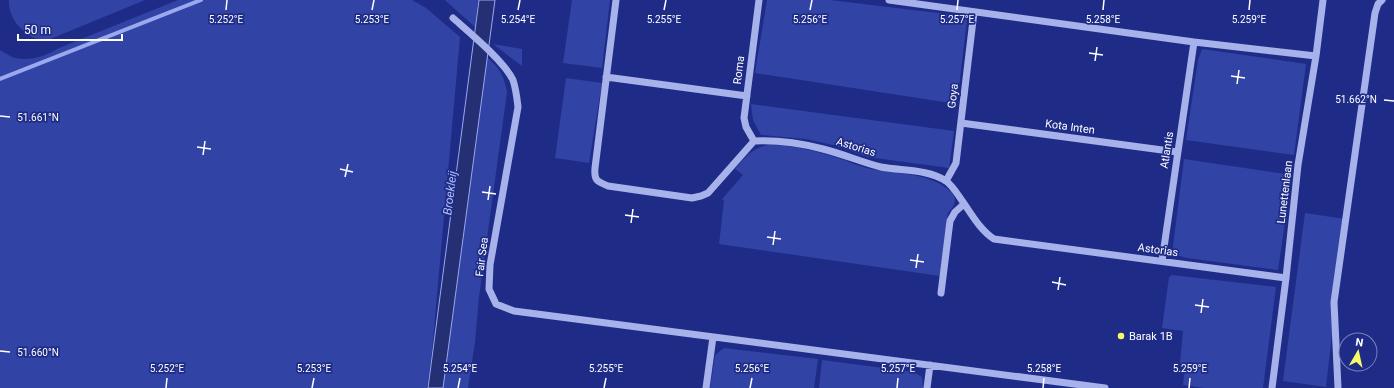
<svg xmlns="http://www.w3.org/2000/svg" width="1394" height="388" font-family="Roboto,sans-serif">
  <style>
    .green { fill: #3143a5 }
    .water { fill: #242f74; stroke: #9ba8ed }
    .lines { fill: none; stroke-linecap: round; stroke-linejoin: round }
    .stream { stroke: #9ba8ed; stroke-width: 4 }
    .minor { stroke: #a7b2eb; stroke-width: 7 }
    .ticks { fill: none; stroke: #fff; stroke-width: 1.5 }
    .poi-dot { fill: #f9fa66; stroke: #1e2c87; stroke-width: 1.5 }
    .labels { text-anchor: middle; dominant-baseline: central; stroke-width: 3.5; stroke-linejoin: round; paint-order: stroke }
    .street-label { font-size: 11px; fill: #fff; stroke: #1e2c87 }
    .poi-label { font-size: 11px; fill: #fff; stroke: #1e2c87; text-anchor: start }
    .water-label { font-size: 12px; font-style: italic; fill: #b3bdf2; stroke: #1e2c87 }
    .ticks-label { font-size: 10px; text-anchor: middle; fill: #fff; stroke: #1e2c87; stroke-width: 3.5; stroke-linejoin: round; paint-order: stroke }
  </style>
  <rect width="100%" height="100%" fill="#1e2c87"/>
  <path class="green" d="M 9,0 L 145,0 L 48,40 C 43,39 36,39 32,37 C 19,30 8,15 9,0 Z
    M 178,0 L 412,0 L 426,8 L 460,37 L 432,351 L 427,388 L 0,388 L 0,50 C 4,52 8,55 12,57 C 27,62 45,57 59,48 Z
    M 445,0 L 478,0 L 475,27 L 446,1 Z
    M 572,0 L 610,0 L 602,68 L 563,63 Z
    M 767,0 L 830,0 L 963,16 L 967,20 L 957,104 L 755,73 Z
    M 493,44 L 522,49 L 522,66 Z
    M 1202,49 L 1306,64 L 1294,155 L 1186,140 L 1198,60 Z
    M 481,51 C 497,67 503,70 507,92 L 479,297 L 475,342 L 468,388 L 437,388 Z
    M 566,78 L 602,83 L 589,163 L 555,158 Z
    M 751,104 L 954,131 L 949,168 L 868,157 L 833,145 L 806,139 L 761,135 L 753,120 Z
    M 769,145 C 792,145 816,151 838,158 C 848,161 857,166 867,168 C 894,175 929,171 951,192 C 958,199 955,206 948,213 L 940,276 L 719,244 L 724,201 L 722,199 L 743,175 L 735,169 C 745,157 753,147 769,145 Z
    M 1184,159 L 1292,175 L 1278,270 L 1187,258 L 1172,254 Z
    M 1305,213 L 1345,219 L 1326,387 L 1283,381 Z
    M 1172,275 L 1276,287 L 1263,388 L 1204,388 L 1183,385 L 1185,365 L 1180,364 L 1183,331 L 1162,328 L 1169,277 Z
    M 724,348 L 818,359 L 814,388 L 710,388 L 715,355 Z
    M 822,360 L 914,372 L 922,377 L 923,388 L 819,388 Z"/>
  <path class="water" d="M 479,0 L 495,0 L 443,388 L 428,388 Z"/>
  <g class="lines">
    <path class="stream" d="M 0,79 L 201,0"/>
    <path class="minor" d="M 616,0 L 595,168 C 594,180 596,181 608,186 L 692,198 L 701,196 L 708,193 L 754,141 C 777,140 800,143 823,149 C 843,154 861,162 881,167 C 902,171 928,169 946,181 C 953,186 958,195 963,202 C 972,215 981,231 994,239 L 1286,278
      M 889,0 L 1194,42 L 1316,56
      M 453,18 C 470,33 504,61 513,80 C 516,89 517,98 518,107 L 490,265 L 489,289 L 496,304 L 514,311 L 1105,388
      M 606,77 L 747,96
      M 961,123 L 1177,152
      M 754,141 L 746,127 L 744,118 L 759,0
      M 946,181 L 956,163 L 974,12
      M 1162,261 L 1194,42
      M 941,293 L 950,221 L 955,212 L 964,204
      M 706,388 L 713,337
      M 927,388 L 930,365
      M 1272,388 L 1286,278 L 1298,165 L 1316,56 L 1323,0
      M 1338,388 L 1334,302 L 1375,13 L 1378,4 L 1382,0"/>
  </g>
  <path class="ticks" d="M 226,10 L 227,0M 372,10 L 374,0M 518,10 L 520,0M 664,10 L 666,0M 810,10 L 812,0M 957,10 L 958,0M 1103,10 L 1104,0M 1249,10 L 1250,0M 1089,53 L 1103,55M 1095,61 L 1097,47M 1231,76 L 1245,78M 1237,84 L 1239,70M 1384,100 L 1394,101M 0,116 L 10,117M 197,147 L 211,149M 203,155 L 205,141M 340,169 L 353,172M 345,177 L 348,164M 482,192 L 496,194M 488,200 L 490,186M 625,215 L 639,217M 631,223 L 633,209M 767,237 L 781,239M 773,245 L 775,231M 910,260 L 924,262M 916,268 L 918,254M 1052,282 L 1066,285M 1058,290 L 1060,277M 1195,305 L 1209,307M 1201,313 L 1203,299M 0,351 L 10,352M 166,388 L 167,378M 312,388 L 314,378M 458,388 L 460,378M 604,388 L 606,378M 750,388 L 752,378M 897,388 L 898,378M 1043,388 L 1044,378M 1189,388 L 1190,378"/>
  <circle class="poi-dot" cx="1121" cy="336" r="4"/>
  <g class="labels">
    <g class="street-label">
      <text transform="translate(739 70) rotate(-83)">Roma</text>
      <text transform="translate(953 96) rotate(-83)">Goya</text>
      <text transform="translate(1070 127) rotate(8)">Kota Inten</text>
      <text transform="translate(856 147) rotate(17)">Astorias</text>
      <text transform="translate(1167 150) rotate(-81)">Atlantis</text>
      <text transform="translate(1285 192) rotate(-83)">Lunettenlaan</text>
      <text transform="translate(1158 250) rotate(8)">Astorias</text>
      <text transform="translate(482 257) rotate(-83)">Fair Sea</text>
    </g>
    <g class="poi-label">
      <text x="1129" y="336">Barak 1B</text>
    </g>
    <g class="water-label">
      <text transform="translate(450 193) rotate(-83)">Broekleij</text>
    </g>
  </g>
  <g class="ticks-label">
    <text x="226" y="23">5.252°E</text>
    <text x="372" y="23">5.253°E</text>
    <text x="518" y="23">5.254°E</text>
    <text x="664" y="23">5.255°E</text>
    <text x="810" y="23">5.256°E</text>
    <text x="957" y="23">5.257°E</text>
    <text x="1103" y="23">5.258°E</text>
    <text x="1249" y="23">5.259°E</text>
    <text x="1356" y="103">51.662°N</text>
    <text x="38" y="121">51.661°N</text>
    <text x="38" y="356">51.660°N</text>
    <text x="167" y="372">5.252°E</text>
    <text x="314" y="372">5.253°E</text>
    <text x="460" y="372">5.254°E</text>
    <text x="606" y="372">5.255°E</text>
    <text x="752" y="372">5.256°E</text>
    <text x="898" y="372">5.257°E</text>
    <text x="1044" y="372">5.258°E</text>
    <text x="1190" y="372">5.259°E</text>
  </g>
  <g transform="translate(1358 352) rotate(9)"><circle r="19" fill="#1e2c87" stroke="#7880b7"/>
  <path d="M0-3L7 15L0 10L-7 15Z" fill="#f9fa66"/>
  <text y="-6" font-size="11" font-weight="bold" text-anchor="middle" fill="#ffffff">N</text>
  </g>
  <path d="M18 34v6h104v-6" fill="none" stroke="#ffffff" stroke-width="2"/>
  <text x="24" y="34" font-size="12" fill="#ffffff" stroke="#1e2c87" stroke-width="3" paint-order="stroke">50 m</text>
</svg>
